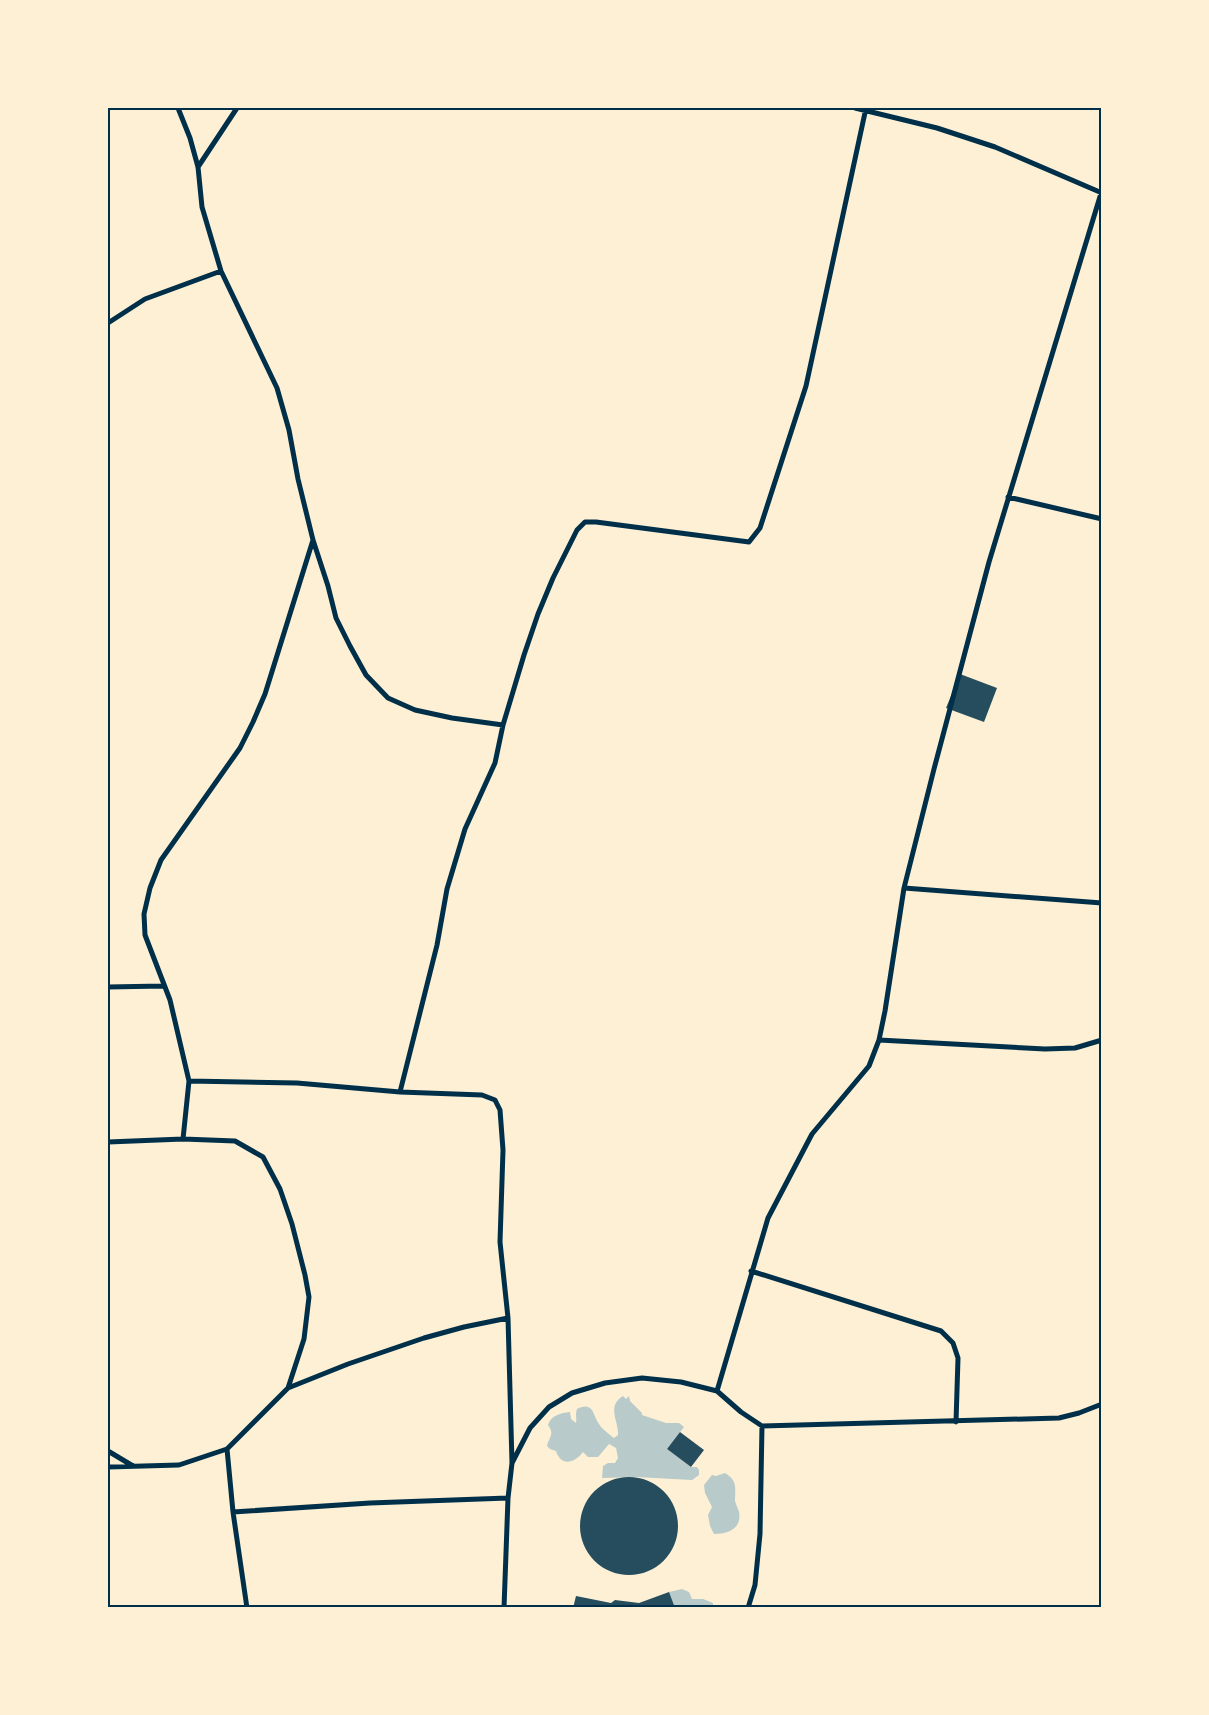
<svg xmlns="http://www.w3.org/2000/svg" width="1209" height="1715" font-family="'Varela Round',sans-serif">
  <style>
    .green { fill: #b9caca }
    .building { fill: #264d5e }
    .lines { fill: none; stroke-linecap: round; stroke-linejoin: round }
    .minor { stroke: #003049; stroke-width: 5 }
    .neatline { fill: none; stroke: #003049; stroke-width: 2 }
  </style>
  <rect width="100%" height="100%" fill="#fdf0d5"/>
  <path class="green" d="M 623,1396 L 626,1399 L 629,1396 L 630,1401 L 642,1413 L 642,1415 L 666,1423 L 679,1423 L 684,1427 L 667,1449 L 691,1467 L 697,1467 L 699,1470 L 699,1475 L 692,1480 L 636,1477 L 602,1478 L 603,1466 L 608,1463 L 615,1463 L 618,1458 L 616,1448 L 609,1444 L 598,1457 L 588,1457 L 583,1452 C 575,1463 561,1467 556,1451 L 550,1449 L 547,1446 C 549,1437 555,1434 548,1425 C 551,1415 561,1413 570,1412 L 571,1419 L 576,1423 C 577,1418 575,1415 577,1409 C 594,1401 592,1414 599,1424 C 602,1429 610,1435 614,1438 L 618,1435 C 619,1422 606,1406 623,1396 Z
    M 725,1473 C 738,1481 735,1488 735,1501 C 736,1505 738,1508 739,1512 C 742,1528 729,1534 714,1534 L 710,1526 L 708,1515 L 712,1507 L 705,1493 L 704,1485 L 712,1475 L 716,1476 Z
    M 682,1589 L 689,1592 L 692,1599 L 703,1599 L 713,1603 L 713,1607 L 659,1608 L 669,1592 Z"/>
  <path class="building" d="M 960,674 L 997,688 L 984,722 L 946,708 Z
    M 680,1432 L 704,1450 L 691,1467 L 667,1449 Z
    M580 1526a49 49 0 1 1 98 0a49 49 0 1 1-98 0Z
    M 669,1592 L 675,1608 L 573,1608 L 576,1596 L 611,1603 L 615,1600 L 639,1603 Z"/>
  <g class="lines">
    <path class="minor" d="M 178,108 L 190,138 L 198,167 L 202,207 L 221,271 L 277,388 L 289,430 L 298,479 L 313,540 L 328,586 L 336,618 L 350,646 L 366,675 L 388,698 L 415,710 L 452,718 L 503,725
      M 855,108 L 937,128 L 995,147 L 1102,193
      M 198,167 L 237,108
      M 108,323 L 145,299 L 221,271
      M 1008,497 L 1102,519
      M 904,888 L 1102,903
      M 108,987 L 163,986
      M 879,1040 L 1045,1049 L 1075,1048 L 1102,1040
      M 189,1081 L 297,1083 L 400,1092 L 482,1095 L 495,1100 L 500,1110 L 503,1150 L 500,1242 L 508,1318 L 512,1463 L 508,1498 L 504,1608
      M 400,1092 L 437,945 L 447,889 L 465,829 L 495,763 L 503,725 L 524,655 L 538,614 L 553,578 L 577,530 L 585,522 L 596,522 L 749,542 L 760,528 L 806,386 L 866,108
      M 183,1139 L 189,1081 L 170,1000 L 145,935 L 144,914 L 150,888 L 161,860 L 240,748 L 253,722 L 265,694 L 313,540
      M 108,1142 L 183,1139 L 235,1141 L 263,1157 L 280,1189 L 292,1224 L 305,1275 L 309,1297 L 304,1339 L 288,1388
      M 751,1271 L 941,1331 L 953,1343 L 958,1358 L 956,1422
      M 717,1391 L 768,1218 L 812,1134 L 869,1066 L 879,1040 L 885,1011 L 904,888 L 934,769 L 989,562 L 1102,190
      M 227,1449 L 233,1512 L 247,1608
      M 108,1451 L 133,1466
      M 512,1463 L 530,1428 L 549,1407 L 572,1393 L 605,1383 L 642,1378 L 681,1382 L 717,1391 L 741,1412 L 762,1426 L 1059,1418 L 1079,1413 L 1102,1404
      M 108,1467 L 179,1465 L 227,1449 L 288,1388 L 348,1364 L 424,1338 L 464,1327 L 508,1318
      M 233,1512 L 370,1503 L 508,1498
      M 748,1608 L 755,1585 L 760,1534 L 762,1426"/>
  </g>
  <rect width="1209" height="1715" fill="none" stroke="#fdf0d5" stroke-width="218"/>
  <rect x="109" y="109" width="991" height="1497" class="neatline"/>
</svg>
